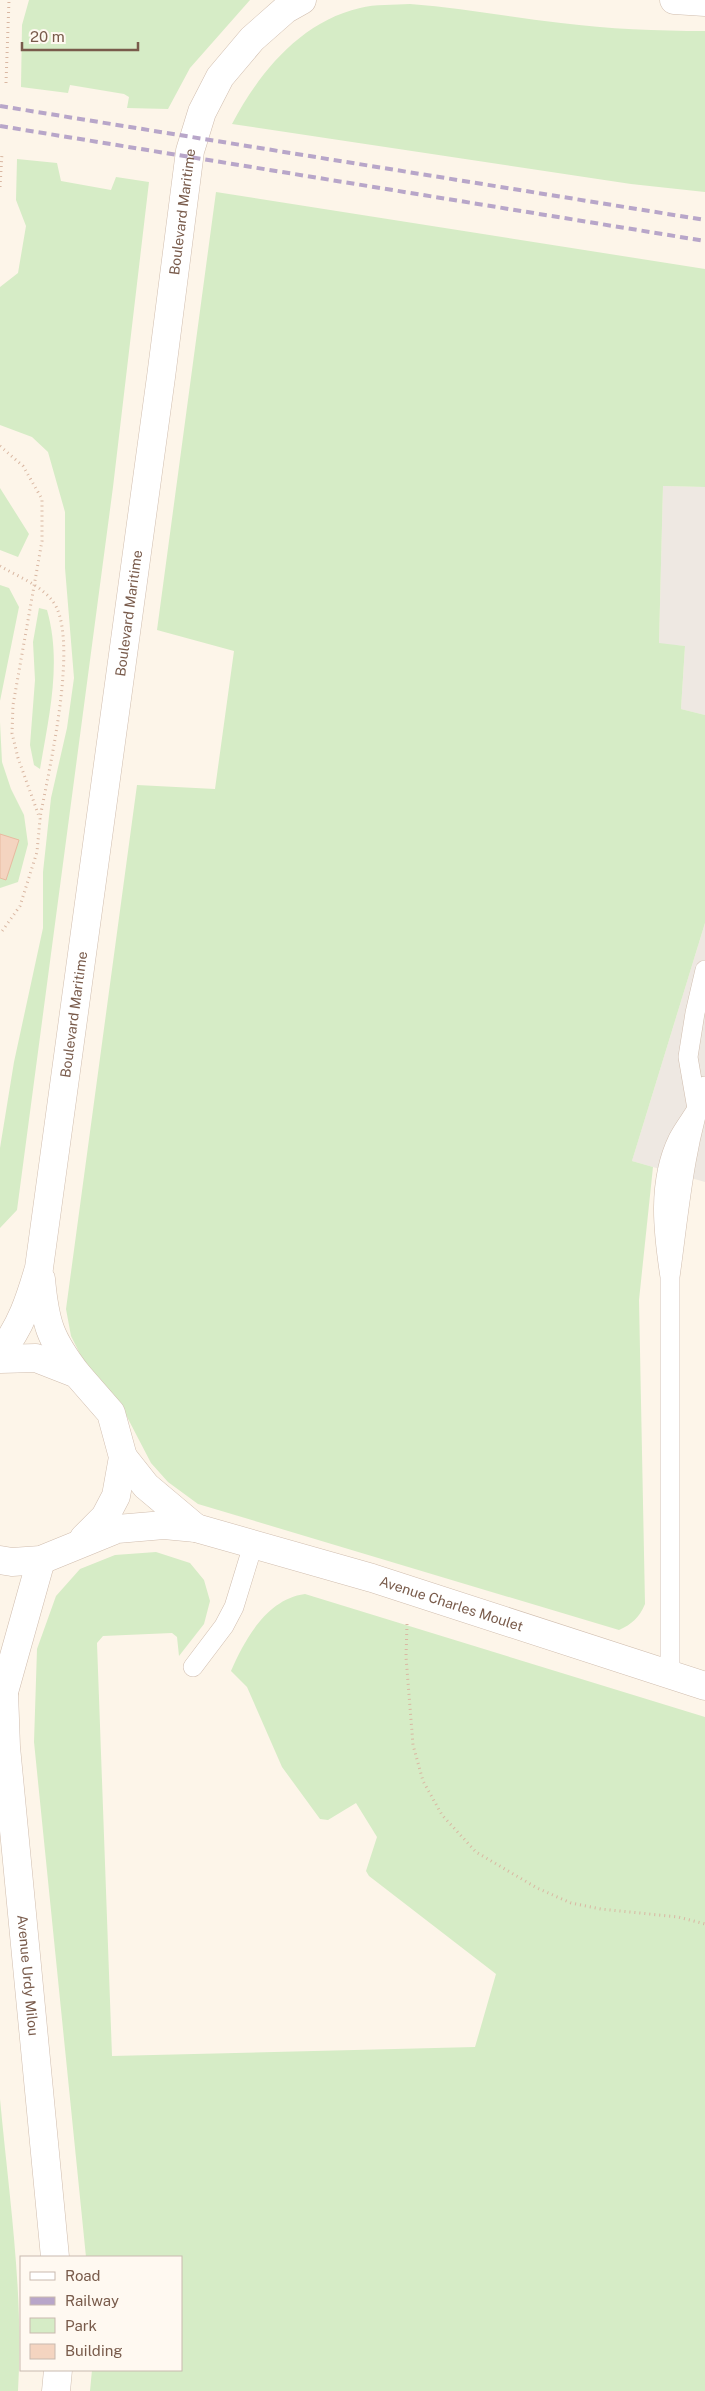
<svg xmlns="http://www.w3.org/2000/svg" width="705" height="2391" font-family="'Public Sans',sans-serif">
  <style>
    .industrial { fill: #eee8e2 }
    .green { fill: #d6ecc6 }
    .building { fill: #f4d4c0; stroke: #e7baa0 }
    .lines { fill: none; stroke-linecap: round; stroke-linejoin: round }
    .service-casing { stroke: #d0bdae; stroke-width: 20 }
    .minor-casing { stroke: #d0bdae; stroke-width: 29 }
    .path { stroke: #d9b7a2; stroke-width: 3; stroke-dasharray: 1 4; stroke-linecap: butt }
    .service { stroke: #fff; stroke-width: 19 }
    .minor { stroke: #fff; stroke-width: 28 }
    .rail { stroke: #b8a6c9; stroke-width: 4; stroke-dasharray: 8 5; stroke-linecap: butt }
    .labels { text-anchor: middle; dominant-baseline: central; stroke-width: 4; stroke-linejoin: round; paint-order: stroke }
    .street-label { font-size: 14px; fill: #795b4b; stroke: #fff9f1 }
  </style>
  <rect width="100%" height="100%" fill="#fdf5e9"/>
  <path class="industrial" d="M 663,486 L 705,487 L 705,715 L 681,709 L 685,646 L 659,644 Z
    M 705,923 L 705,1182 L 632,1161 Z"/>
  <path class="green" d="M 29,0 L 250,0 L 190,68 L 168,109 L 127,108 L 129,97 L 124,94 L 70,85 L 68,93 L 21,87 L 22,25 Z
    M 410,4 C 461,8 510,17 561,23 C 609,29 657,31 705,31 L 705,192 L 631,184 L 232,124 C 259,73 300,22 360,8 C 375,4 394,5 410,4 Z
    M 17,159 L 57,163 L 61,181 L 111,190 L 116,177 L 149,182 L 113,487 L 17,1210 L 0,1228 L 0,1148 L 14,1062 L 43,928 L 43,872 L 51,798 L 67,728 L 74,678 L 65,568 L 65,512 L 48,452 L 32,437 L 0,425 L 0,287 L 18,273 L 26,226 L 16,200 Z
    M 216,192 L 705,269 L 705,487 L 663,486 L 659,643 L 685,646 L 681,709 L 705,715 L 705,923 L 632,1161 L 653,1167 L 639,1300 L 645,1604 C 639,1618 632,1624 619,1630 L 198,1504 L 168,1482 L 151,1463 L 125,1413 L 81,1356 L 71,1336 L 66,1309 L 137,785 L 215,789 L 234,651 L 157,630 Z
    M 0,488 L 29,534 L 18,557 L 0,550 Z
    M 0,585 L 9,588 L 19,607 L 0,701 Z
    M 39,608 L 47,610 C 62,662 49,716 40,769 L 34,765 L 30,745 L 35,680 L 33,642 Z
    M 0,722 L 2,762 L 11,789 L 24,815 L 28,844 L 18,882 L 0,888 Z
    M 156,1552 L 190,1563 L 204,1580 L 210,1601 L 204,1624 L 179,1656 L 177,1637 L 172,1633 L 103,1636 L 97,1643 L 112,2056 L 475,2047 L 496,1974 L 369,1876 L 366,1871 L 377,1837 L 356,1803 L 328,1820 L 320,1819 L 282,1767 L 247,1687 L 231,1671 C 245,1639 267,1599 305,1594 L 705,1717 L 705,2391 L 90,2391 L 92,2370 L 181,2370 L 181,2257 L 86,2257 L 34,1742 L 37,1649 L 56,1596 L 80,1569 L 115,1555 Z
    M 0,2099 C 9,2196 24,2294 18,2391 L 0,2391 Z"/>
  <path class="building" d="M 0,834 L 19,840 L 6,880 L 0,878 Z"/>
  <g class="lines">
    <g class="service-casing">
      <path id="service" d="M 705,970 L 695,1013 L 688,1057 L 697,1109 C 691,1119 683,1129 678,1139 C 657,1182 663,1232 670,1277 C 679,1213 684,1147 705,1086
        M 193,1667 L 224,1626 L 234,1607 L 253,1545
        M 670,1674 L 670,1277"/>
    </g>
    <g class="minor-casing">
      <g id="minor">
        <path d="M 674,0 L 705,2"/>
        <path d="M 41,1279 C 45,1323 50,1339 77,1374"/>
        <path id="s1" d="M 0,1353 C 21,1327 30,1299 39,1268 L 161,377 L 190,151 L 202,112 L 220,77 L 252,39 L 286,9 L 302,0"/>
        <path d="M 0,1359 L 36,1358 L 77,1374 L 111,1413 L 123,1457 L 116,1496 L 105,1517 L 84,1538"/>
        <path d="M 123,1457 L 146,1486 L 196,1528"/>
        <path id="s2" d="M 0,1560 L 12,1562 L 41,1560 L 117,1529 L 164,1525 L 196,1528 L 372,1578 L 705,1686"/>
        <path id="s3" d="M 0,1679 L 4,1692 L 6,1747 L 55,2257"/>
        <path d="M 4,1692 L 41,1560"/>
        <path d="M 56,2391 L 58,2370"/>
      </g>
    </g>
    <path class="path" d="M 6,83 L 9,0
      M 0,187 L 2,153
      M 0,446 L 23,466 L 42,499 L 42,541 L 13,705 L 12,733 L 18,758 L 40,819 L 37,852 L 20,906 L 0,934
      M 0,566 C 17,576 38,584 51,599 C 82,633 48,773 40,818
      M 407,1624 L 406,1657 L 413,1745 L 423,1781 L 442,1815 L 476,1852 L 537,1888 L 571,1903 L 601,1909 L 678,1917 L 705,1924"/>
    <use href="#service" class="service"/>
    <use href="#minor" class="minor"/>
    <path class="rail" d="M 0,106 L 705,220
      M 0,126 L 705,241"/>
  </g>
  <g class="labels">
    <g class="street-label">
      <text stroke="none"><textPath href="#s1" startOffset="1160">Boulevard Maritime</textPath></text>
      <text stroke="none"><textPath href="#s1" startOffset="755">Boulevard Maritime</textPath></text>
      <text stroke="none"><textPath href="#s1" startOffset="350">Boulevard Maritime</textPath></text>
      <text stroke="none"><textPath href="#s2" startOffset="469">Avenue Charles Moulet</textPath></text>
      <text stroke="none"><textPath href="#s3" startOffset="298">Avenue Urdy Milou</textPath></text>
    </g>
  </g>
  <rect x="20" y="2256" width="162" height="115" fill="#fff9f1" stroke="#c9baaf"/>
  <rect x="30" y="2272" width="25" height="8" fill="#ffffff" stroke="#c9baaf"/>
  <text x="65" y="2281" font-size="15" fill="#795b4b">Road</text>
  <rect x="30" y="2297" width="25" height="8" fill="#b8a6c9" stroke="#c9baaf"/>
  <text x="65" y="2306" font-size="15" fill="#795b4b">Railway</text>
  <rect x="30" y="2318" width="25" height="15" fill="#d6ecc6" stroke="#c9baaf"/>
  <text x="65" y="2331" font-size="15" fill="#795b4b">Park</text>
  <rect x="30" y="2344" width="25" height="15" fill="#f4d4c0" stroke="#c9baaf"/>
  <text x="65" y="2356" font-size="15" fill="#795b4b">Building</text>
  <path d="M22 42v8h116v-8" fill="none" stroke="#795b4b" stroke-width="2.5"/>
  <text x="30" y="42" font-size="15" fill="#795b4b" stroke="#fff9f1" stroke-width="4" paint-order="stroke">20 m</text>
</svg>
